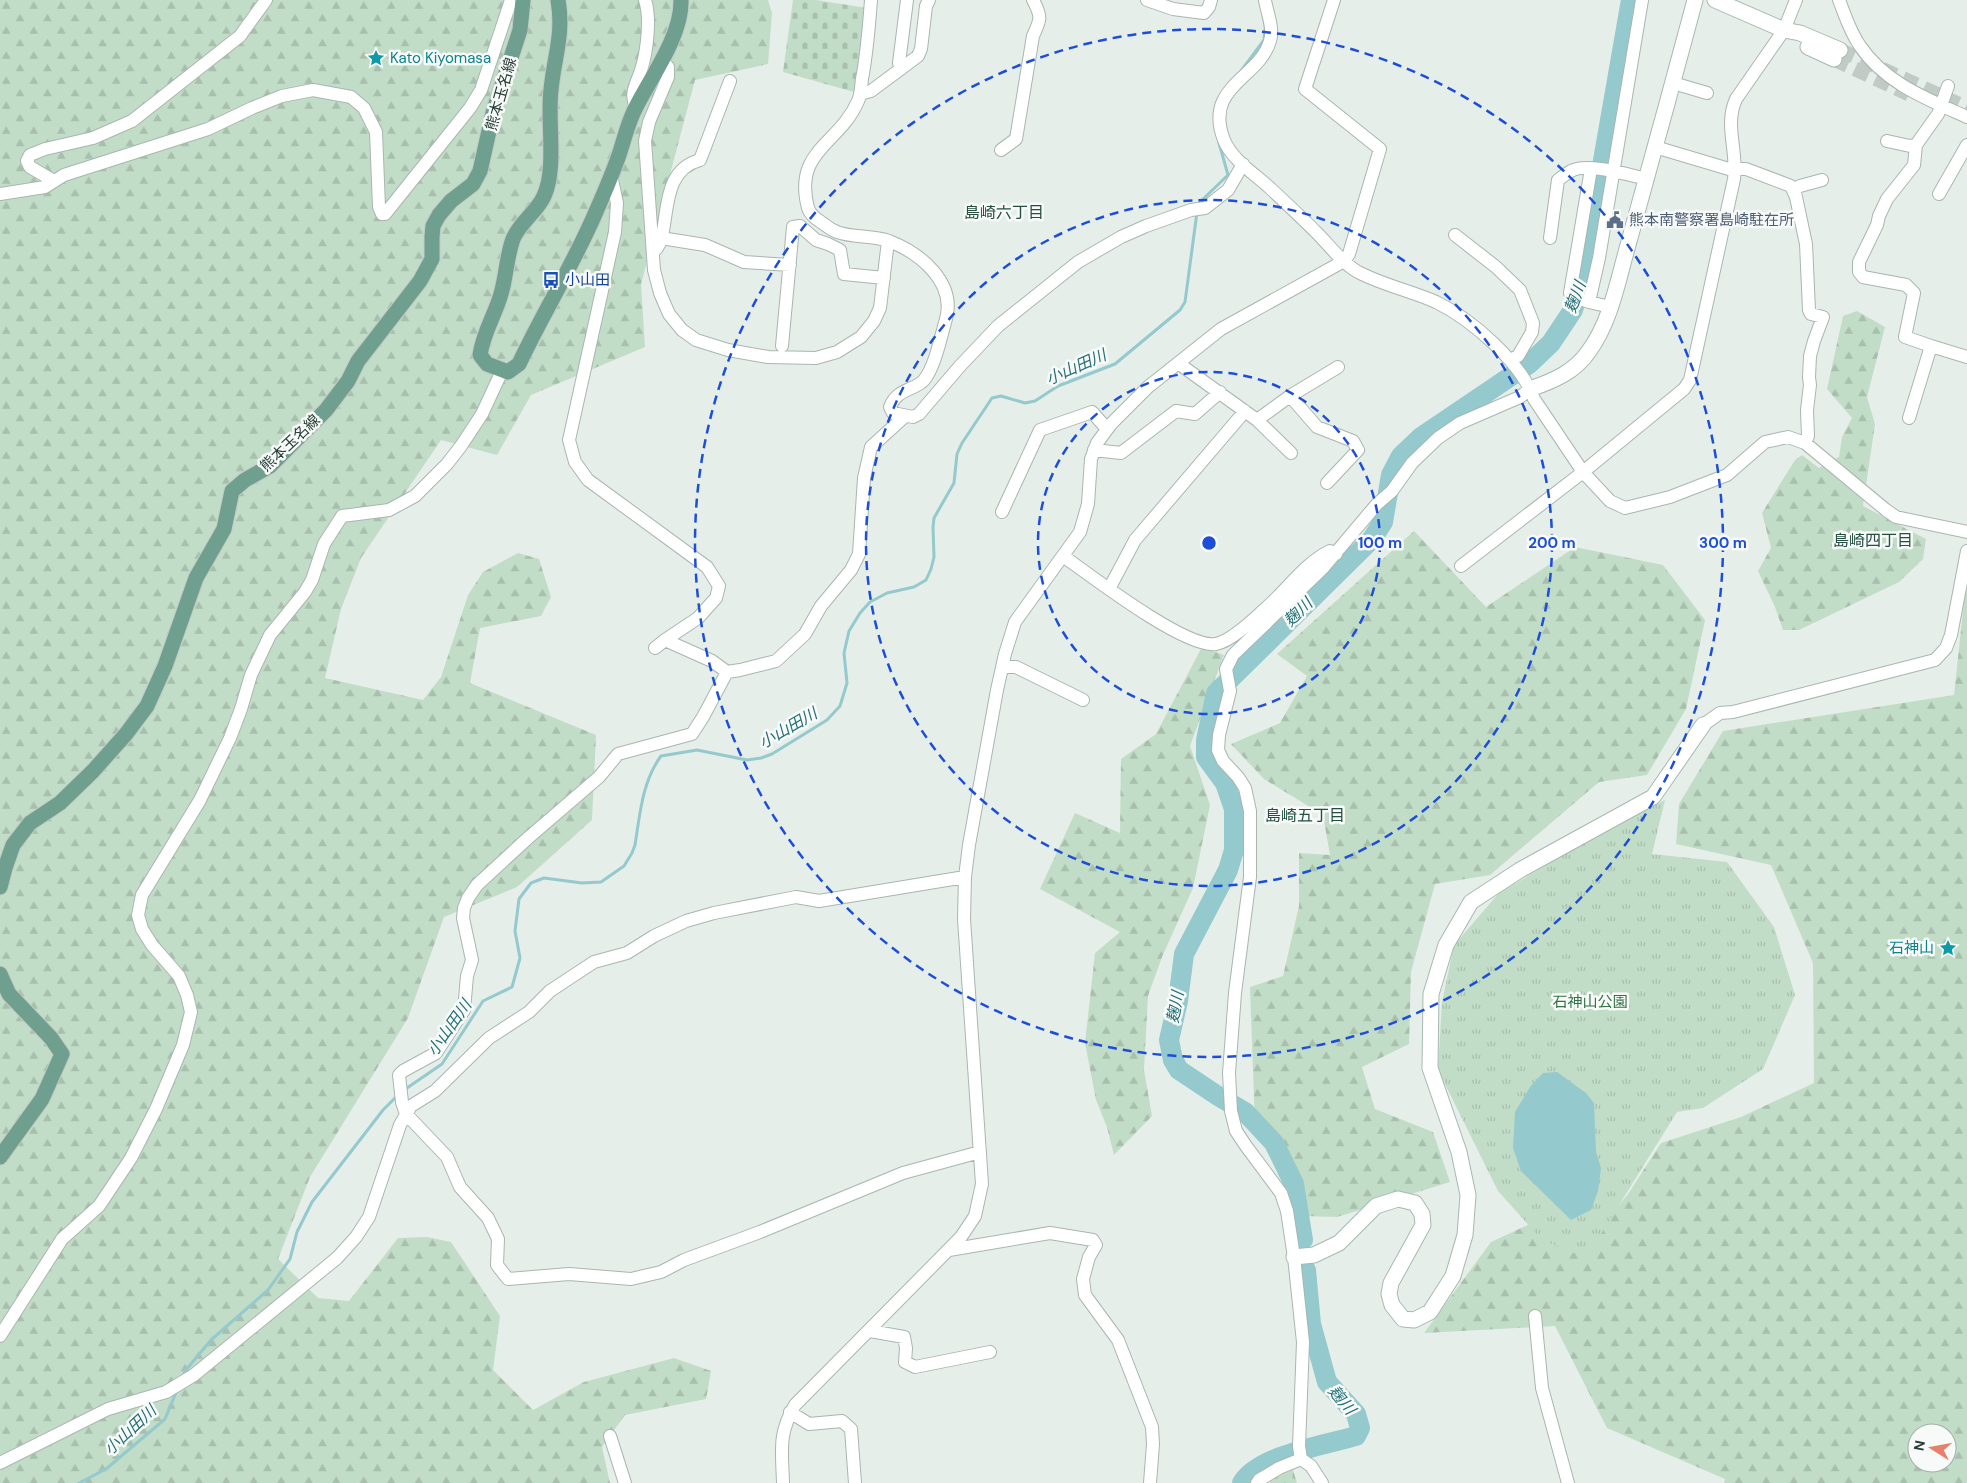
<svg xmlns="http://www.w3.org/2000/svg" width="1967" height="1483" font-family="'DM Sans','Noto Sans JP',sans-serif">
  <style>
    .forest { fill: url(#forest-firs); fill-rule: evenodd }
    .cemetery { fill: url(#cemetery-stones) }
    .park { fill: url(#park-tufts) }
    .water { fill: #94c9cd }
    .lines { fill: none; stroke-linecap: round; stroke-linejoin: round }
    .stream { stroke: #94c9cd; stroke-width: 3 }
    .river { stroke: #94c9cd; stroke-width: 20 }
    .secondary-tunnel { stroke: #c0cbc6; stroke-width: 15; stroke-dasharray: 15 8; stroke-linecap: butt }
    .street-casing { stroke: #a9b6b0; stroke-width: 14 }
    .secondary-casing { stroke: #a6b9b1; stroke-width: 17 }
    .primary-casing { stroke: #c3c9c7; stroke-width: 17 }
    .street { stroke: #fff; stroke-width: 12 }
    .secondary { stroke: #fff; stroke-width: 15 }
    .primary { stroke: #6f9f8f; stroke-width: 15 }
    .ring { fill: none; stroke: #1d4ed8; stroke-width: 2.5; stroke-dasharray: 9 6 }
    .labels { text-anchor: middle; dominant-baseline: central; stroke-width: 5; stroke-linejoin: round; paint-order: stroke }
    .culture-label { font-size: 15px; fill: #0d838f; stroke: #f7faf8; text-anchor: start }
    .street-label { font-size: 15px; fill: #273f36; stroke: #f7faf8 }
    .service-label { font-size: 15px; fill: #4e5e75; stroke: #f7faf8; text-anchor: start }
    .transit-label { font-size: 15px; fill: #164399; stroke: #f7faf8; text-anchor: start }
    .park-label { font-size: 15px; fill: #347247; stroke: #f7faf8 }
    .neighbourhood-label { font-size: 16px; fill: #244f41; stroke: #f7faf8 }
    .water-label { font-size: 16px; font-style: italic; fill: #256f76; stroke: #f7faf8 }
    .centre { fill: #1d4ed8; stroke: #f7faf8; stroke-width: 2.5 }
    .ring-label { font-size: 15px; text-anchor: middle; font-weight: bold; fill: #1d4ed8; stroke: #f7faf8; stroke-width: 5; stroke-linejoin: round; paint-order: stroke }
  </style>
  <defs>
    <pattern id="forest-firs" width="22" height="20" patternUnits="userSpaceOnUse" patternTransform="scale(1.25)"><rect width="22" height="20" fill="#c2ddc7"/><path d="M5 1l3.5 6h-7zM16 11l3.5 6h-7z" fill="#a7bfac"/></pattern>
    <pattern id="cemetery-stones" width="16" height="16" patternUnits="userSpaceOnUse" patternTransform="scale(1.25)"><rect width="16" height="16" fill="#c2ddc7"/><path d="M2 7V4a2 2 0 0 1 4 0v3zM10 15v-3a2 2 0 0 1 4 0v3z" fill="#a7bfac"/></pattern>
    <pattern id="park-tufts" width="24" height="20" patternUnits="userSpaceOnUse" patternTransform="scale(1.25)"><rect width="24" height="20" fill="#c2ddc7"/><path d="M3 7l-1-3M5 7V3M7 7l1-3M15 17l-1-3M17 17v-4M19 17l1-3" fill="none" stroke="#a7bfac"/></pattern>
  </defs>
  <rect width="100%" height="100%" fill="#e6eeea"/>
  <path class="forest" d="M 0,0 L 768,0 L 772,13 L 768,64 L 695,80 L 641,284 L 645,347 L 531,395 L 497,455 L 441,440 L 361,558 L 341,609 L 325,678 L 423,700 L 441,677 L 468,595 L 483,572 L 518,553 L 539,559 L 551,597 L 541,616 L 480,628 L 470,683 L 596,735 L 592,820 L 517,887 L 444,917 L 408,1018 L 310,1177 L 278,1259 L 318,1298 L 349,1301 L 398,1238 L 427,1237 L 451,1242 L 500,1316 L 493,1370 L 533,1410 L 584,1382 L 674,1358 L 711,1371 L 706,1399 L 625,1415 L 602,1447 L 610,1483 L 0,1483 Z
    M 1857,311 L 1885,327 L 1867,397 L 1875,424 L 1863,506 L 1926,539 L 1923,559 L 1899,582 L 1799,630 L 1783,630 L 1775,607 L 1758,571 L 1771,548 L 1762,513 L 1795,460 L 1802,455 L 1819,468 L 1839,457 L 1842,437 L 1852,418 L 1827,389 L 1843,316 Z
    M 1414,531 L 1486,607 L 1575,547 L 1663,565 L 1705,620 L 1686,709 L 1647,775 L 1599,782 L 1490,875 L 1435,884 L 1411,972 L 1409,1044 L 1362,1067 L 1375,1109 L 1433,1132 L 1450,1182 L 1337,1217 L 1303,1216 L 1255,1127 L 1250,987 L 1283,976 L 1299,906 L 1299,853 L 1330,855 L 1323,815 L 1264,779 L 1231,744 L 1280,723 L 1307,676 L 1277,654 Z
    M 1967,591 L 1967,1483 L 1724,1483 L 1725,1479 L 1607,1428 L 1555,1326 L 1424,1333 L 1491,1242 L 1530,1224 L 1590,1240 L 1628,1194 L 1661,1143 L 1741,1117 L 1814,1083 L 1813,963 L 1771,865 L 1676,844 L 1679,804 L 1723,731 L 1954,695 L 1965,592 ZM 1917,1433 L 1947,1433 L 1947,1463 L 1917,1463 Z
    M 1202,647 L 1224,655 L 1190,746 L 1210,805 L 1193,888 L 1162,957 L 1148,996 L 1144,1070 L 1152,1116 L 1114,1155 L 1107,1127 L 1096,1100 L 1085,1043 L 1095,953 L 1120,932 L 1040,889 L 1075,813 L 1120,833 L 1121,759 L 1156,734 Z"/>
  <path class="cemetery" d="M 793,0 L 816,0 L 867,8 L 854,92 L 783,72 Z
    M 1293,1470 L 1297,1483 L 1270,1483 L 1270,1479 Z"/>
  <path class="park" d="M 1665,800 L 1652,854 L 1727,862 L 1774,927 L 1795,995 L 1763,1069 L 1703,1108 L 1677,1112 L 1586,1258 L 1541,1239 L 1498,1191 L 1438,1070 L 1442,1002 L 1454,945 L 1499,893 L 1586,842 Z"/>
  <path class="water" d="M 1557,1072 L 1586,1093 L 1594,1103 L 1596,1152 L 1601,1168 L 1598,1191 L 1591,1210 L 1571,1220 L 1521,1171 L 1513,1148 L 1515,1112 L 1530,1087 L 1543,1073 Z"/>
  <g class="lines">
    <path class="stream" d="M 1241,71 L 1264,40 L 1265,30
      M 1199,206 L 1200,202 L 1228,175 L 1219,143
      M 404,1090 L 442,1064 L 483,1001 L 512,987 L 520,958 L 515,931 L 519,899 L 531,883 L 544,878 L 582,883 L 601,882 L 624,866 L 632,853 L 635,845 C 640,814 642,782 661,756 L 697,750 L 747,760 L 761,758 L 772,754 L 827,720 L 840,706 L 847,683 L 844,653 L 849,631 L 860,613 L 870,602 L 887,593 L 914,587 L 926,580 L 931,569 L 934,557 L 933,527 L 934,518 L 954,483 L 957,454 L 962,443 L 992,398 L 1001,396 L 1025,403 L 1035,401 L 1058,386 L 1115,364 L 1180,310 L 1185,302 L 1197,212
      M 183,1377 L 185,1371 L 211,1340 L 268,1290 L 290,1259 L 297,1232 L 312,1202 L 383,1110 L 397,1096
      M 79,1483 L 106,1469 L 165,1419 L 177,1390"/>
    <path class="river" d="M 1303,1240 L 1294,1184 L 1274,1143 L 1245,1112 L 1218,1096 L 1179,1070 L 1173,1060 L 1169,1040 L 1178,1001 L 1184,954 L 1228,870 L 1234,850 L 1234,809 L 1225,783 L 1206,757 L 1206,740 L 1216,693 L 1372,539 L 1383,522 L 1391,475 L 1401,456 L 1421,437 L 1529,364 L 1551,343 L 1573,310 L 1583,275 L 1631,0
      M 1242,1483 C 1259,1455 1325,1445 1356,1436 L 1360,1428 L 1356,1414 L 1327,1382 L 1311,1324 L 1306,1270"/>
    <path class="secondary-tunnel" d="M 1840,50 L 1967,108
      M 1834,59 L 1909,94"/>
    <g class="street-casing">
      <path id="street" d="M 871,0 C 869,27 867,53 862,79 C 861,86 861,95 858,101 C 839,145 793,150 808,208 C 810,214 816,219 821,222 C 825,225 831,230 837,232 C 853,238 872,235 889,241 C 920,253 956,282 946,319 C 941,336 935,367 924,380 C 916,390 897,388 890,407 L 893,413 L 913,417 L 919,414 L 960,366 L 998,326 L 1078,262 L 1121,237 L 1146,226 L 1191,210 L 1205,208 L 1228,190 L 1243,164
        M 1147,0 L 1173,9 L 1204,13 L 1209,7 L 1211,0
        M 1265,0 C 1267,13 1274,28 1270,41 C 1259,79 1203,86 1224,140 C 1232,160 1255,174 1271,189 C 1286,203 1302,218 1317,233 C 1330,246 1342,263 1358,272 C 1383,285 1411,291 1436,302 C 1471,319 1521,362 1534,399 L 1583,472 L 1610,501 L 1625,508 L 1670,497 L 1727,475 L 1765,442 L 1788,437 L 1805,443 L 1886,510 L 1896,517 L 1967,532
        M 1839,0 C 1845,15 1850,32 1860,46 C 1885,83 1927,99 1967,117
        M 663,61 L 668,67 L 668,77 L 649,122 L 645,141 L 646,155 L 654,270 L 660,293 L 669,314 L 682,330 L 696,340 L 728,350 L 768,357 L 816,358 L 837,352 L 861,337 L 874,321 L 880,308 L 888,241
        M 901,69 L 899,63 L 907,0
        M 1673,83 L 1707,93
        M 860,94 L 871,91 L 918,56 L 921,49 L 926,6 L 929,0
        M 636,107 C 629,93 637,83 641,70 C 647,52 651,18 645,0
        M 1887,141 L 1910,146 L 1916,145
        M 1655,147 L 1729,169 L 1746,169 L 1791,186 L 1796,197 L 1806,244 L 1809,310 L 1811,314 L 1823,317 L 1814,341 L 1810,356 L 1809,377 L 1810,385 L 1807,410 L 1808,436 L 1805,443
        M 1001,150 L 1016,139 L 1033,36 C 1041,19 1042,17 1033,0
        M 611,175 L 617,203 L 615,232 L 569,440 L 575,462 L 588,480 L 707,567 L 719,586 L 716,598 L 698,618 L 665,640
        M 54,181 L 30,167 L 27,161 L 30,155 L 45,149 L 93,138 L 132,121 L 240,36 L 266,0
        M 1794,190 L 1800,186 L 1822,180
        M 0,194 L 45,187 L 64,175 L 208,129 L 252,108 L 282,96 L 313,90 L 351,97 L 364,108 L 376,132 L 379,207 L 382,214 L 385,214 L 470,108 L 481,90 L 511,0
        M 1939,194 L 1967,145
        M 1455,235 L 1496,267 L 1520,290 L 1533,323 L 1532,332 L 1518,356 L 1510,360
        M 661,238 L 705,245 L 744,262 L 790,265
        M 1550,238 L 1558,180 C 1562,177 1567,173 1571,171 C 1587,162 1629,175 1647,179
        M 653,252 C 660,247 661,239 663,231 C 668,203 667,169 700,160 L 730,81
        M 1589,302 L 1572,296 L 1570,293 L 1591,169
        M 1610,307 L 1589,302 L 1599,258 L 1642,0
        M 782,346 L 793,227 L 800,226 L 816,240 L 828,244 L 840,250 L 844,274 L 884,278
        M 1931,346 L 1905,337 L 1914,293 L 1906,285 L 1863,277 L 1859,272 L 1859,262 L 1877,225 L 1879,216 L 1887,199 L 1914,165 L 1916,145 L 1938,114 L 1948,86
        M 1178,363 L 1257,420 L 1291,453
        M 1290,396 L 1317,427 L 1353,441 L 1358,450 L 1327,483
        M 1909,418 L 1931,346 L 1967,357
        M 1257,420 L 1290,396 L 1338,367
        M 1094,450 L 1121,453 L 1176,411 L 1195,414 L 1220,392
        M 1002,512 L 1040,430 L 1092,412 L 1107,429
        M 1063,556 C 1091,576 1186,649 1216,644 C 1232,641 1254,619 1265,609 C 1287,590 1305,563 1330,551 L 1336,554
        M 1461,566 L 1583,472 L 1684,389 L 1690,380 L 1734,179 C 1738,152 1724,125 1736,99 L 1784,30 L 1796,0
        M 1109,589 L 1135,540 L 1245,411
        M 655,648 L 665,640 L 712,661 L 727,672 L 740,670 L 776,661 L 805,634 L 821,606 L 851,570 L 859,554 L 864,478 L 871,447 L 904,417
        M 1002,667 L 1016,667 L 1083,700
        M 727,672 L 703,717 L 692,734 L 618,754 L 599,777 L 528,838 L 477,885 L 468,898 L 464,908 L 463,918 L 472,960 L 467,976 L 464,1010 L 436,1053 L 403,1071 L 399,1075 L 402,1102 L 406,1114 L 447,1157 L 460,1187 L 488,1218 L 498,1239 L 497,1265 L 508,1279 L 569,1274 L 631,1279 L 661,1272 L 684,1260 L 760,1232 L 903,1173 L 980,1152
        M 1703,725 L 1720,713 L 1733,712 L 1935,660 L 1946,648 L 1951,635 L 1967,551
        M 949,1250 L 1050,1233 L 1093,1240 L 1096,1245 L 1089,1257 L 1083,1279 L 1085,1295 L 1118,1340 L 1152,1427 L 1153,1444 L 1150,1483
        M 1535,1316 L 1542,1388 L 1568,1483
        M 870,1331 L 904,1337 L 906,1348 L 905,1362 L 915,1367 L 990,1352
        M 0,1336 L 62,1239 L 99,1206 L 131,1158 L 156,1109 L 183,1045 L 191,1012 L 187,995 L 179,976 L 152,945 L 142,929 L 138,915 L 142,895 L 200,800 L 230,738 L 241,709 L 251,675 L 270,635 L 305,592 L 312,580 L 324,544 L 342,516 L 389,510 L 415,496 L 447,464 L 461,446 L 482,414 L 501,373 L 508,372
        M 790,1412 L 809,1424 L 842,1421 L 851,1429 L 855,1483
        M 610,1436 L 625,1483
        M 1301,1459 L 1299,1446 L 1303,1342 L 1294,1257 L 1287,1211 L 1281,1193 L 1246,1146 L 1236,1131 L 1231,1111 L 1229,1073 L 1235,993 L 1250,877 L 1250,811 L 1245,788 L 1238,777 L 1223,761 L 1218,750 L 1219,735 L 1230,691 L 1226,669 L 1233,655 L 1323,568 L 1377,504 L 1392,491 L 1412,463 L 1438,438 L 1460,423 L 1520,397 L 1530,389
        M 1301,1459 L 1311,1466 L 1322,1483
        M 0,1463 L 108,1409 L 166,1392 L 194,1375 L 337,1258 L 356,1237 L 369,1217 L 400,1125 L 411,1106 L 435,1091 L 489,1038 L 529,1012 L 550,991 L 594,962 L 627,953 L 654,936 L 686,921 L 714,913 L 796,897 L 819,901 L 965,877
        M 783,1483 C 782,1450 778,1434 795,1405 L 961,1237 L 975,1216 L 982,1184 L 964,919 L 965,877 L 969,845 L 997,690 L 1005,654 L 1015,622 L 1080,532 L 1088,504 L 1091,459 L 1097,443 L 1111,424 L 1148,387 L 1221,329 L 1344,261 L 1349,254 L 1380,149 L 1305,89 L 1334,0
        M 1257,1483 L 1259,1480 L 1279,1468 L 1301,1459"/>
    </g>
    <g class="secondary-casing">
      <path id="secondary" d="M 1715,0 L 1784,30 L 1800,33 L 1840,50
        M 1808,47 L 1834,59
        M 1530,389 C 1553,381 1575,372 1589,351 C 1611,321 1618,280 1628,245 C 1651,163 1673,82 1695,0
        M 1294,1257 L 1314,1255 L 1339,1243 L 1376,1206 L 1398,1199 L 1415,1203 L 1422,1214 L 1423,1225 L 1391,1283 L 1389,1294 L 1392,1305 L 1403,1319 L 1414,1320 L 1430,1312 L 1453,1276 L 1465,1235 L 1468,1195 L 1459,1152 L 1430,1068 L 1431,994 L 1446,945 L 1471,902 L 1520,870 L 1653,797 L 1703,725"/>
    </g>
    <g class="primary-casing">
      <path id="primary" d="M 558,0 C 564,35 554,57 551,90 C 547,121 557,168 544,196 C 537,212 520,222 513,239 C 507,255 506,277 501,294 C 495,315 483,333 480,355 L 487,364 L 508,372 L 519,364 C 543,313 573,265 595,214 C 603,196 611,177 618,158 C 624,141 627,124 636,107 C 651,77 682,36 681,0
        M 0,887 L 5,868 L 13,845 L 30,823 L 60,803 L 93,771 L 126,734 L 147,706 L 165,666 L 196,578 L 224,529 L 232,491 L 245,480 L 270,466 L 326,410 L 348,381 L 358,361 L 420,281 L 432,259 L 432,237 L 433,226 L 439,215 L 451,201 L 473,184 L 480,171 L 493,113 L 520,30 L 523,0
        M 0,974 L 9,994 L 51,1038 L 62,1054 L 42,1099 L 0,1157"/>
    </g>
    <use href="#street" class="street"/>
    <use href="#secondary" class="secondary"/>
    <use href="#primary" class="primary"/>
  </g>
  <g class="ring">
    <circle cx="1209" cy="543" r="171"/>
    <circle cx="1209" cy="543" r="343"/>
    <circle cx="1209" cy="543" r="514"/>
  </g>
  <defs>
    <g id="sight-bare" transform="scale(1.35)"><path d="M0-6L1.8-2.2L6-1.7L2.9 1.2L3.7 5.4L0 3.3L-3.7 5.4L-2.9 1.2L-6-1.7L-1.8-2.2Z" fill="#0f9aa8" stroke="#f7faf8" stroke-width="2.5" paint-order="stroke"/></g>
    <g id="civic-bare" transform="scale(1.35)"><path d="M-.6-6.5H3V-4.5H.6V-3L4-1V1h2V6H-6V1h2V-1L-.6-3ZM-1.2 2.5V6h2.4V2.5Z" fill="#5c6f8a" stroke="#f7faf8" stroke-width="2.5" paint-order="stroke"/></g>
    <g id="bus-bare" transform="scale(1.35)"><path d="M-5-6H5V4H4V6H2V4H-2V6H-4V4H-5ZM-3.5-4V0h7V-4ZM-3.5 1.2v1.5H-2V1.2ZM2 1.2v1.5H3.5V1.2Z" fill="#1a4fb4" stroke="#f7faf8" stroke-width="2.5" paint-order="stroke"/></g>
  </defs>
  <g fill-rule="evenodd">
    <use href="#sight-bare" x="376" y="58"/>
    <use href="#civic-bare" x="1615" y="220"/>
    <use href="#bus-bare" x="551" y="280"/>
    <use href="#sight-bare" x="1948" y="948"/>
  </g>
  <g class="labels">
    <g class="culture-label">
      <text x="390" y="58">Kato Kiyomasa</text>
      <text x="1934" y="948" text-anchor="end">石神山</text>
    </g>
    <g class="street-label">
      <text transform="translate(501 94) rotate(-74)">熊本玉名線</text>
      <text transform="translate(290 443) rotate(-43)">熊本玉名線</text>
    </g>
    <g class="service-label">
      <text x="1629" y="220">熊本南警察署島崎駐在所</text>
    </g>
    <g class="transit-label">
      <text x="565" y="280">小山田</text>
    </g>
    <g class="park-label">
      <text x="1590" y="1002">石神山公園</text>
    </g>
    <g class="neighbourhood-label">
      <text x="1004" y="212">島崎六丁目</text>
      <text x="1873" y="540">島崎四丁目</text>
      <text x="1305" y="815">島崎五丁目</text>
    </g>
    <g class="water-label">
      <text transform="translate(1575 297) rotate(-70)">麹川</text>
      <text transform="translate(1076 367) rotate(-24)">小山田川</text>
      <text transform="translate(1298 612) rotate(-45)">麹川</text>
      <text transform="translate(788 728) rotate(-30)">小山田川</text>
      <text transform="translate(1175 1007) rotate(-80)">麹川</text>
      <text transform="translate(449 1028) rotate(-55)">小山田川</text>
      <text transform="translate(1342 1400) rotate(50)">麹川</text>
      <text transform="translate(130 1430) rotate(-43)">小山田川</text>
    </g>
  </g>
  <circle cx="1209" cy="543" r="8" class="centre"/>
  <g class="ring-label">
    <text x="1380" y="548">100 m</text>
    <text x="1552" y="548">200 m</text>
    <text x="1723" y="548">300 m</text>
  </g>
  <g transform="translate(1932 1448) rotate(281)"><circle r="24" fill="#f7faf8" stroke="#a4afaa"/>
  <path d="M0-4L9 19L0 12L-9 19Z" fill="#e6806c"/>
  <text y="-8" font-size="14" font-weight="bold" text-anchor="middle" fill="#273f36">N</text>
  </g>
</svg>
